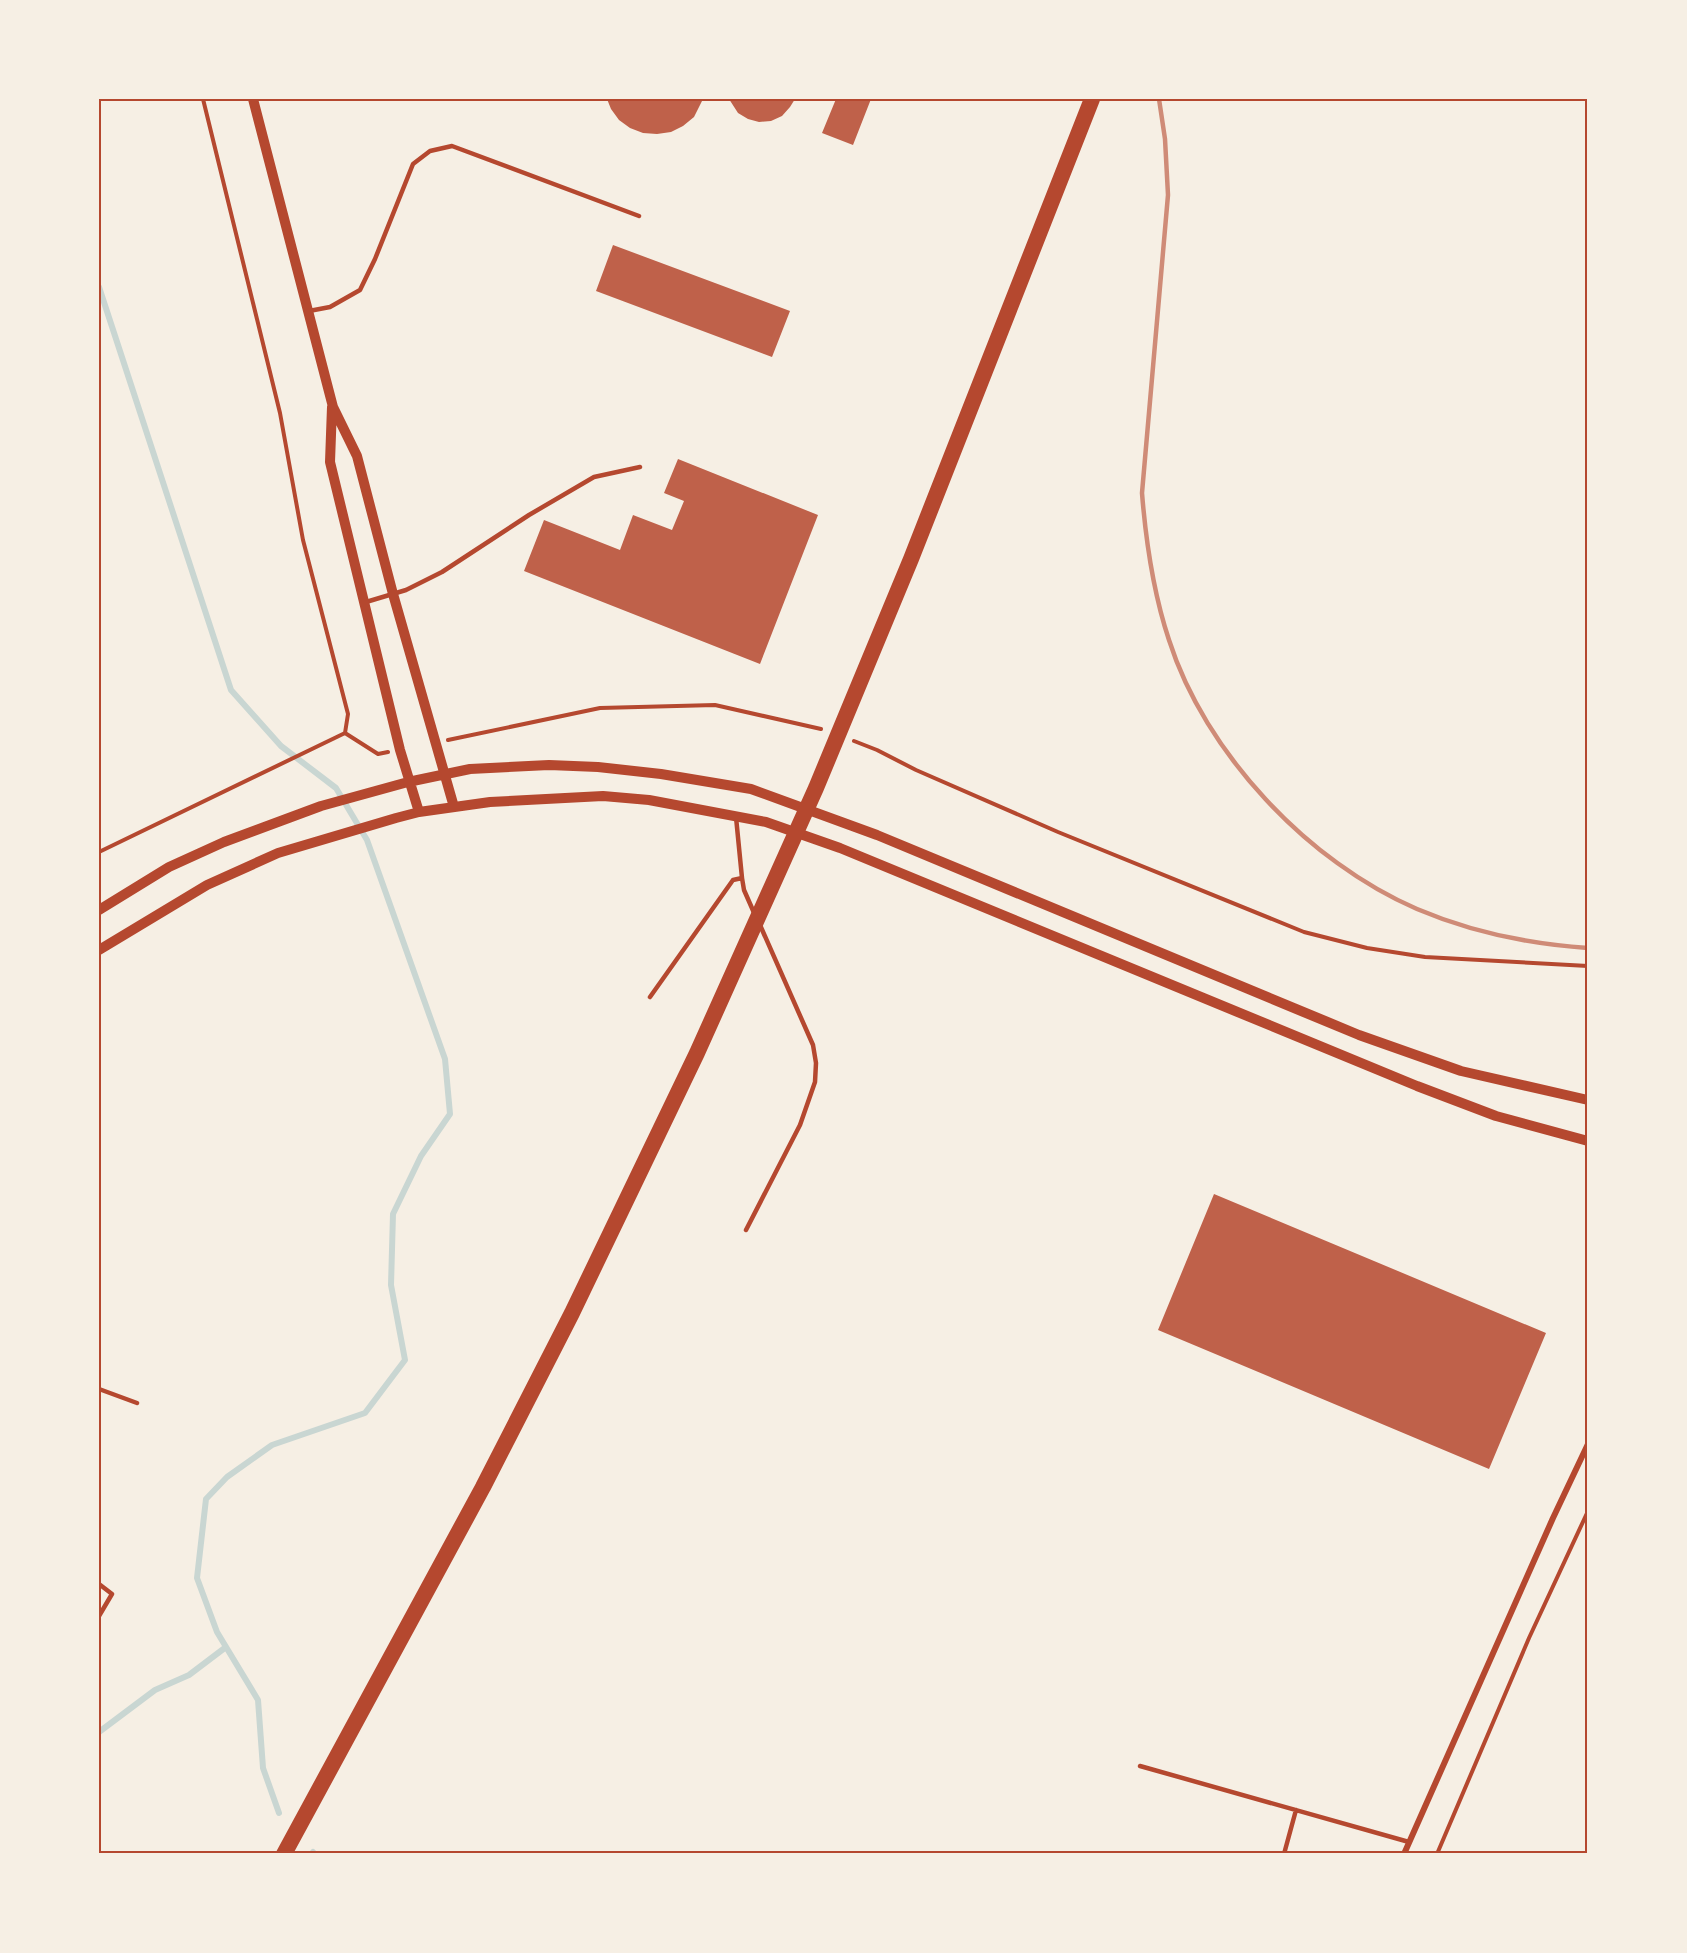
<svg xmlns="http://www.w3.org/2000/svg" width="1687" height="1953" font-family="Raleway,sans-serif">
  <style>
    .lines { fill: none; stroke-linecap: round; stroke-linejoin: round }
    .stream { stroke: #c9d6d2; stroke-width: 6 }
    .building { fill: #bf614a }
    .path { stroke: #b5482f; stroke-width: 4 }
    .service { stroke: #b5482f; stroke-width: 4.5 }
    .minor { stroke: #b5482f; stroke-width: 6 }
    .tertiary { stroke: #b5482f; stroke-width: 10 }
    .trunk { stroke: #b5482f; stroke-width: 16 }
    .rail { stroke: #cf8b77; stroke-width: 4.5 }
    .neatline { fill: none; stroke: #b5482f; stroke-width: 2 }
  </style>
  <rect width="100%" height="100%" fill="#f6efe4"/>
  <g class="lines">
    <path class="stream" d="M 99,287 L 231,690 L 281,746 L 336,788 L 367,840 L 445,1059 L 450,1114 L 421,1156 L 393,1214 L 391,1285 L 405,1360 L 365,1413 L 272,1445 L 227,1477 L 206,1499 L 197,1578 L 217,1632 L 258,1700 L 263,1768 L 279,1813
      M 99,1732 L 155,1690 L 189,1675 L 226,1647
      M 313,1852 L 315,1854"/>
  </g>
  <path class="building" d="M 607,99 L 703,99 L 694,117 L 683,126 L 671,132 L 657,134 L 643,133 L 630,128 L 619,120 L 611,109 Z
    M 729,99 L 795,99 L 790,107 L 782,116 L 771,121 L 759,122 L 748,119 L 738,113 Z
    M 836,99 L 871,99 L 853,145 L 822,133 Z
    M 613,245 L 790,311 L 772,357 L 596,291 Z
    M 678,459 L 818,515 L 760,664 L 524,571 L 544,520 L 620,550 L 633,515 L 672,530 L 684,501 L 664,493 Z
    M 1214,1194 L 1546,1333 L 1489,1469 L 1158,1330 Z"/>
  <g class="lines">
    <path class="path" d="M 203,99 L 280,413 L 303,540 L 348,714 L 345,733 L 378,754 L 388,752
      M 448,740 L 600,708 L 715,705 L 821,729
      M 854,741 L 877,750 L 916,770 L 1058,832 L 1304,932 L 1367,948 L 1425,957 L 1588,966
      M 99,852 L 345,733
      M 1437,1854 L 1529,1638 L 1588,1511"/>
    <path class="service" d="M 309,311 L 330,307 L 360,290 L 375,259 L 413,164 L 430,151 L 452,146 L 639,216
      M 366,602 L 406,590 L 442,572 L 529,515 L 594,477 L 640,467
      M 742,878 L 744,890 L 755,915
      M 650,997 L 733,880 L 742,878 L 736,817
      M 746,1230 L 800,1125 L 815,1082 L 816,1063 L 813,1045 L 760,925
      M 99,1389 L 137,1403
      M 99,1584 L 112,1594 L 99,1616
      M 1140,1766 L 1409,1842
      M 1284,1854 L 1296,1810"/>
    <path class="minor" d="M 1404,1854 L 1553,1518 L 1588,1444"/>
    <path class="tertiary" d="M 253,99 L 333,407 L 357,456 L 393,594 L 454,807
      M 332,407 L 330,462 L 400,750 L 419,812
      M 99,910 L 169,867 L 224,842 L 321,806 L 408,782 L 470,769 L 549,765 L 598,767 L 661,774 L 751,789 L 877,835 L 1359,1035 L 1461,1071 L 1588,1100
      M 99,950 L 207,885 L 278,853 L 396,818 L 419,812 L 490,802 L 603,796 L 649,800 L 766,822 L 840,848 L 1417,1086 L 1496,1116 L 1588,1141"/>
    <path class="trunk" d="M 284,1854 L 483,1487 L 572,1313 L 697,1053 L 816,788 L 911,559 L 1092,99"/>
    <path class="rail" d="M 1159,99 L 1165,139 L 1168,195 L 1142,493 C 1146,543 1153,592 1169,640 C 1205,753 1308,862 1417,909 C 1471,932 1529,944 1588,948"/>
  </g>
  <rect width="1687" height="1953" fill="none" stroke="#f6efe4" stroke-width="201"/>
  <rect x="100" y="100" width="1486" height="1752" class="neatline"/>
</svg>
